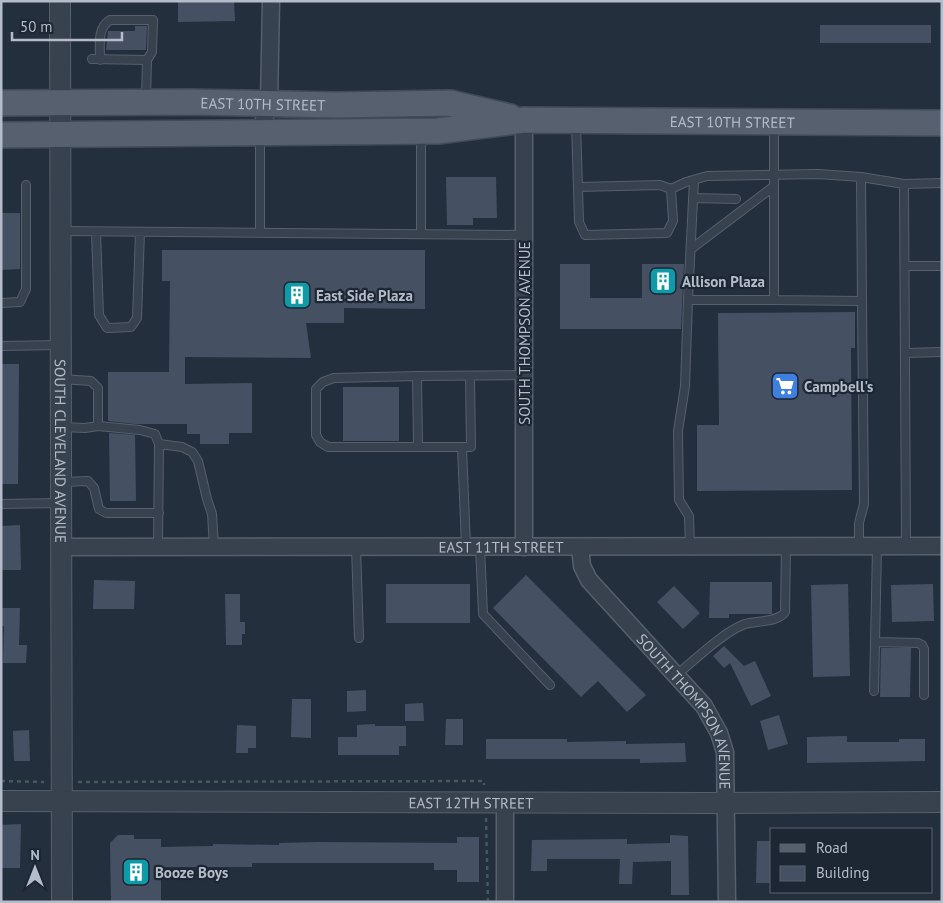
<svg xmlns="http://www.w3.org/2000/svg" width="943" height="903" font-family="'PT Sans',sans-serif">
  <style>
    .building { fill: #455162 }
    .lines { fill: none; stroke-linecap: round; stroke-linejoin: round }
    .service-casing { stroke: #565f6c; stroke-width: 10 }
    .minor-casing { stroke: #565f6c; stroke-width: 19 }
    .tertiary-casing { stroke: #565f6c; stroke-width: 22 }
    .primary-casing { stroke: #414a57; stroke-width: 28 }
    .path { stroke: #44595c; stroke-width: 2.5; stroke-dasharray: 4 4; stroke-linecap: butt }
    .service { stroke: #38414e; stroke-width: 8 }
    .minor { stroke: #38414e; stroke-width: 16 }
    .tertiary { stroke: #38414e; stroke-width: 20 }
    .primary { stroke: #56606e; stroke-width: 25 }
    .labels { text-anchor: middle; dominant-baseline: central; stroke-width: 4.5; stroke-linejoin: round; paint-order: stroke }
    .street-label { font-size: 15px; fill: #b4bcc9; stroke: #1d2633 }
    .poi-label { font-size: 15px; font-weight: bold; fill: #b4bcc9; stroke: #1d2633; text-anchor: start }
  </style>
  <rect width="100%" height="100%" fill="#242f3e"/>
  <path class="building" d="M 178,1 L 234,1 L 235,21 L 178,22 Z
    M 820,25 L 931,25 L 931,43 L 820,43 Z
    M 135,26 L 147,26 L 146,50 L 106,50 L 108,31 L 135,31 Z
    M 446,177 L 496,177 L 497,218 L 473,218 L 473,225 L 447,225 Z
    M 1,213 L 20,213 L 20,269 L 1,270 Z
    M 162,250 L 425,250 L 425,309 L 344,308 L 344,323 L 306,323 L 311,358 L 185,357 L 185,384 L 252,383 L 252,433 L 229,433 L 229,444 L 200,444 L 200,434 L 187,434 L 187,424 L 135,424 L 108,421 L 108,372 L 169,372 L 170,281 L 162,281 Z
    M 560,264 L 590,264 L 590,298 L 642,298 L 642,264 L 684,264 L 681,329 L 560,329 Z
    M 855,312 L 855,348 L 851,348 L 852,490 L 697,491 L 697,425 L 719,425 L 718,313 Z
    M 1,364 L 19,364 L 18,484 L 1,484 Z
    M 343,387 L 399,387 L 399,441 L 343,441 Z
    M 109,433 L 135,435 L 136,501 L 110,501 Z
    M 20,525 L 21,570 L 1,570 L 1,526 Z
    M 526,575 L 646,695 L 627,712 L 598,681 L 581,697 L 493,608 Z
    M 94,580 L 135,581 L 134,609 L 93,609 Z
    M 710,582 L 772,582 L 772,614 L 729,614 L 729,618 L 709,618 Z
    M 386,584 L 470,584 L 470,623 L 386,623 Z
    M 848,584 L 850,676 L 813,677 L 811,585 Z
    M 933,584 L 934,621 L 892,622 L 891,585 Z
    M 674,586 L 700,613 L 683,629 L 657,602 Z
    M 225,594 L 240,594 L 240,622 L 245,622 L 245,634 L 242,634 L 242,645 L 226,645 Z
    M 1,608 L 20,608 L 19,645 L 27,645 L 26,663 L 3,663 L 4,626 L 1,626 Z
    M 724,646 L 744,666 L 755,661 L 771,696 L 751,706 L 730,663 L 724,668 L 713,656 Z
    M 881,648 L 911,648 L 910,697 L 880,697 Z
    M 366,690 L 366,711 L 347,712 L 347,691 Z
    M 292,699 L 311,699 L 311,738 L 291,737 Z
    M 423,703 L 424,721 L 405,721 L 405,704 Z
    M 779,715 L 788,744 L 768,750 L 760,721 Z
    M 446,719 L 463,719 L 463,745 L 445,745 Z
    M 375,724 L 375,726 L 406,726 L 406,746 L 399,746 L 399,755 L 338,755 L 338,737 L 357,737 L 357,725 Z
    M 237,725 L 256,726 L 256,748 L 248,748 L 248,753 L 236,753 Z
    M 29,730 L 30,761 L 14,761 L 13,731 Z
    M 847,736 L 847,742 L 899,742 L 899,739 L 925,739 L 925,761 L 807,763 L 807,737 Z
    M 486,739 L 567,739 L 567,742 L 626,741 L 626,744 L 685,743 L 686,762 L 640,763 L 640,759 L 486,759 Z
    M 21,824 L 20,868 L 1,868 L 1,825 Z
    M 118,835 L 134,835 L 134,839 L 161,839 L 161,847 L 213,846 L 213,844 L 279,845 L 279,843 L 318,842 L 457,843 L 457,837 L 479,837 L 479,882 L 457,882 L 457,870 L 434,870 L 434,863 L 252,863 L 252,867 L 161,867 L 161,902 L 111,902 L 110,843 Z
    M 670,835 L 688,836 L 689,895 L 671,895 L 671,861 L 633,862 L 632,884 L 619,884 L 620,859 L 547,859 L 547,871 L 531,871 L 532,840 L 627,839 L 627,844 L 670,843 Z
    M 757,841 L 772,841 L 772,883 L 756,883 Z"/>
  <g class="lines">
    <g class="service-casing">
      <path id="service" d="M 92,59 L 147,60 L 146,100
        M 100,60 C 100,45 97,28 110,20 L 153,20 L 152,52 L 147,60
        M 576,123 L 579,222 L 585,235 L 667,233 L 673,221 L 671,189 L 660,185 L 578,187
        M 774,124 L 774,300 L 862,301 L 864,504 L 859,523 L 859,547
        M 421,134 L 421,234
        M 861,177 L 904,184
        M 671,189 L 686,182 L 707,176 L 818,174 L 861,177 L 862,301
        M 693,198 L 736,199
        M 62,231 L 524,235
        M 96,232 L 99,315 L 107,328 L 131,327 L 137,318 L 140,232
        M 260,233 L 260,135
        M 691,249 L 773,187
        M 905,266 L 942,266
        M 688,300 L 694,180
        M 1,303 L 20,302 L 26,289 L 26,185
        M 1,346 L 61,345
        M 905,353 L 942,352
        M 417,376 L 334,378 L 323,382 L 316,389 L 316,435 L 320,442 L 328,447 L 471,447 L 470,376
        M 61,379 L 91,381 L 98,388 L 98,426
        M 62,427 L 85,428 L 98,426 L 140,430 L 155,434 L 159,444 L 158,547
        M 159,444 L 182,447 L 192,452 L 198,461 L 207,499 L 212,514 L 214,547
        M 418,447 L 417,376 L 524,375
        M 462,447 L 466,547
        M 63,482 L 88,481 L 94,488 L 99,509 L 106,513 L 159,513
        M 1,504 L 59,503
        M 356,547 L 359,638
        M 480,547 L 483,614 L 550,685
        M 690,547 L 689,516 L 679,500 L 678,431 L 685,386 L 688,300 L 774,300
        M 906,547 L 904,184 L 942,183
        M 875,642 L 918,643 L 922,645 L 924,649 L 924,695
        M 676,675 C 695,660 723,632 745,624 C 756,621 779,622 785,612 L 786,547
        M 874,691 L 877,547"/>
    </g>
    <g class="minor-casing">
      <g id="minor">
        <path d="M 260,133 L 269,103 L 271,1"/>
        <path id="s1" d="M 61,547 L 942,546"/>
        <path d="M 524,547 L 524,120"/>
        <path id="s2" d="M 580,547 L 582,566 L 589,580 L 704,706 L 719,733 L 725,752 L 727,902"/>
        <path d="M 505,802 L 505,902"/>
      </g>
    </g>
    <g class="tertiary-casing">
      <g id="tertiary">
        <path id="s3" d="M 60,1 L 62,902"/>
        <path id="s4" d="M 1,801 L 706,803 L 942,802"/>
      </g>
    </g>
    <g class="primary-casing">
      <g id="primary">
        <path id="s5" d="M 1,103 L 189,102 L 336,105 L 450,103 L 510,117"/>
        <path id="s6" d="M 1,135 L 438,131 L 524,120 L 942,123"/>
      </g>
    </g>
    <path class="path" d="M 1,781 L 44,782
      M 78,782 L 484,781 L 484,785
      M 486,818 L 488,902"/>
    <use href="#service" class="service"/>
    <use href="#minor" class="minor"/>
    <use href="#tertiary" class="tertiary"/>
    <use href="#primary" class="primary"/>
  </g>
  <defs>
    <g id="building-square" transform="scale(1.4375)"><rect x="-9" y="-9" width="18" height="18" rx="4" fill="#0f9aa8" stroke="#1d2633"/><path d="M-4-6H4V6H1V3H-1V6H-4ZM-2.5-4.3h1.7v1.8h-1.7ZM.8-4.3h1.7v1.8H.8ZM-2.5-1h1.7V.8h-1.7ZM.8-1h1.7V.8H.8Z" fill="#fff"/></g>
    <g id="supermarket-square" transform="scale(1.4375)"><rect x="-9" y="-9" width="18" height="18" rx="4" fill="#3f7fe0" stroke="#1d2633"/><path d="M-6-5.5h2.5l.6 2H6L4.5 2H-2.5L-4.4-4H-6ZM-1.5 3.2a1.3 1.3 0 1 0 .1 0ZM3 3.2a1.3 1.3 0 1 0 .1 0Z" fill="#fff"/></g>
  </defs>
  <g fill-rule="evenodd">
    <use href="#building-square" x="663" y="281"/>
    <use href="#building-square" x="297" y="295"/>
    <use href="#supermarket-square" x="785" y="386"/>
    <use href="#building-square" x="136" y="872"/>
  </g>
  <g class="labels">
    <g class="street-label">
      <text stroke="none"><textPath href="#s5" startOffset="262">EAST 10TH STREET</textPath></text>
      <text stroke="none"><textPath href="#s6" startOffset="732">EAST 10TH STREET</textPath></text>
      <text transform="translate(524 333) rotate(-90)">SOUTH THOMPSON AVENUE</text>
      <text stroke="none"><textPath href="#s3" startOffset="450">SOUTH CLEVELAND AVENUE</textPath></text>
      <text stroke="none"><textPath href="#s1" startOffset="440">EAST 11TH STREET</textPath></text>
      <text stroke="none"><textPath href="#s2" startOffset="202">SOUTH THOMPSON AVENUE</textPath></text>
      <text stroke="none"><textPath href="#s4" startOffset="470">EAST 12TH STREET</textPath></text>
    </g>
    <g class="poi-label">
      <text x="682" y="281">Allison Plaza</text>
      <text x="316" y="295">East Side Plaza</text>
      <text x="804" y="386">Campbell's</text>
      <text x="155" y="872">Booze Boys</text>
    </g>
  </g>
  <rect width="943" height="903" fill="none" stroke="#b4bcc9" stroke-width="5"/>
  <rect x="770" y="828" width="162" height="65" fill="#1d2633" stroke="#59626f"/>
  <rect x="780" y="844" width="25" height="8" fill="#56606e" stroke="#59626f"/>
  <text x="816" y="853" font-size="15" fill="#b4bcc9">Road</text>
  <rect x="780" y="866" width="25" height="15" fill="#455162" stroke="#59626f"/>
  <text x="816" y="878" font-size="15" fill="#b4bcc9">Building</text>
  <g transform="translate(35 868)" stroke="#1d2633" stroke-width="4" paint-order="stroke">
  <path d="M0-4L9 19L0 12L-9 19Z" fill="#b4bcc9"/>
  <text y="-8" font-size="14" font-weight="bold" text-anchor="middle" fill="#b4bcc9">N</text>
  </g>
  <path d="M12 32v8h110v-8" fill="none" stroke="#b4bcc9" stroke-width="2.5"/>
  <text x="20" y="32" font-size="15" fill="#b4bcc9" stroke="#1d2633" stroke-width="4" paint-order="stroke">50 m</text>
</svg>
